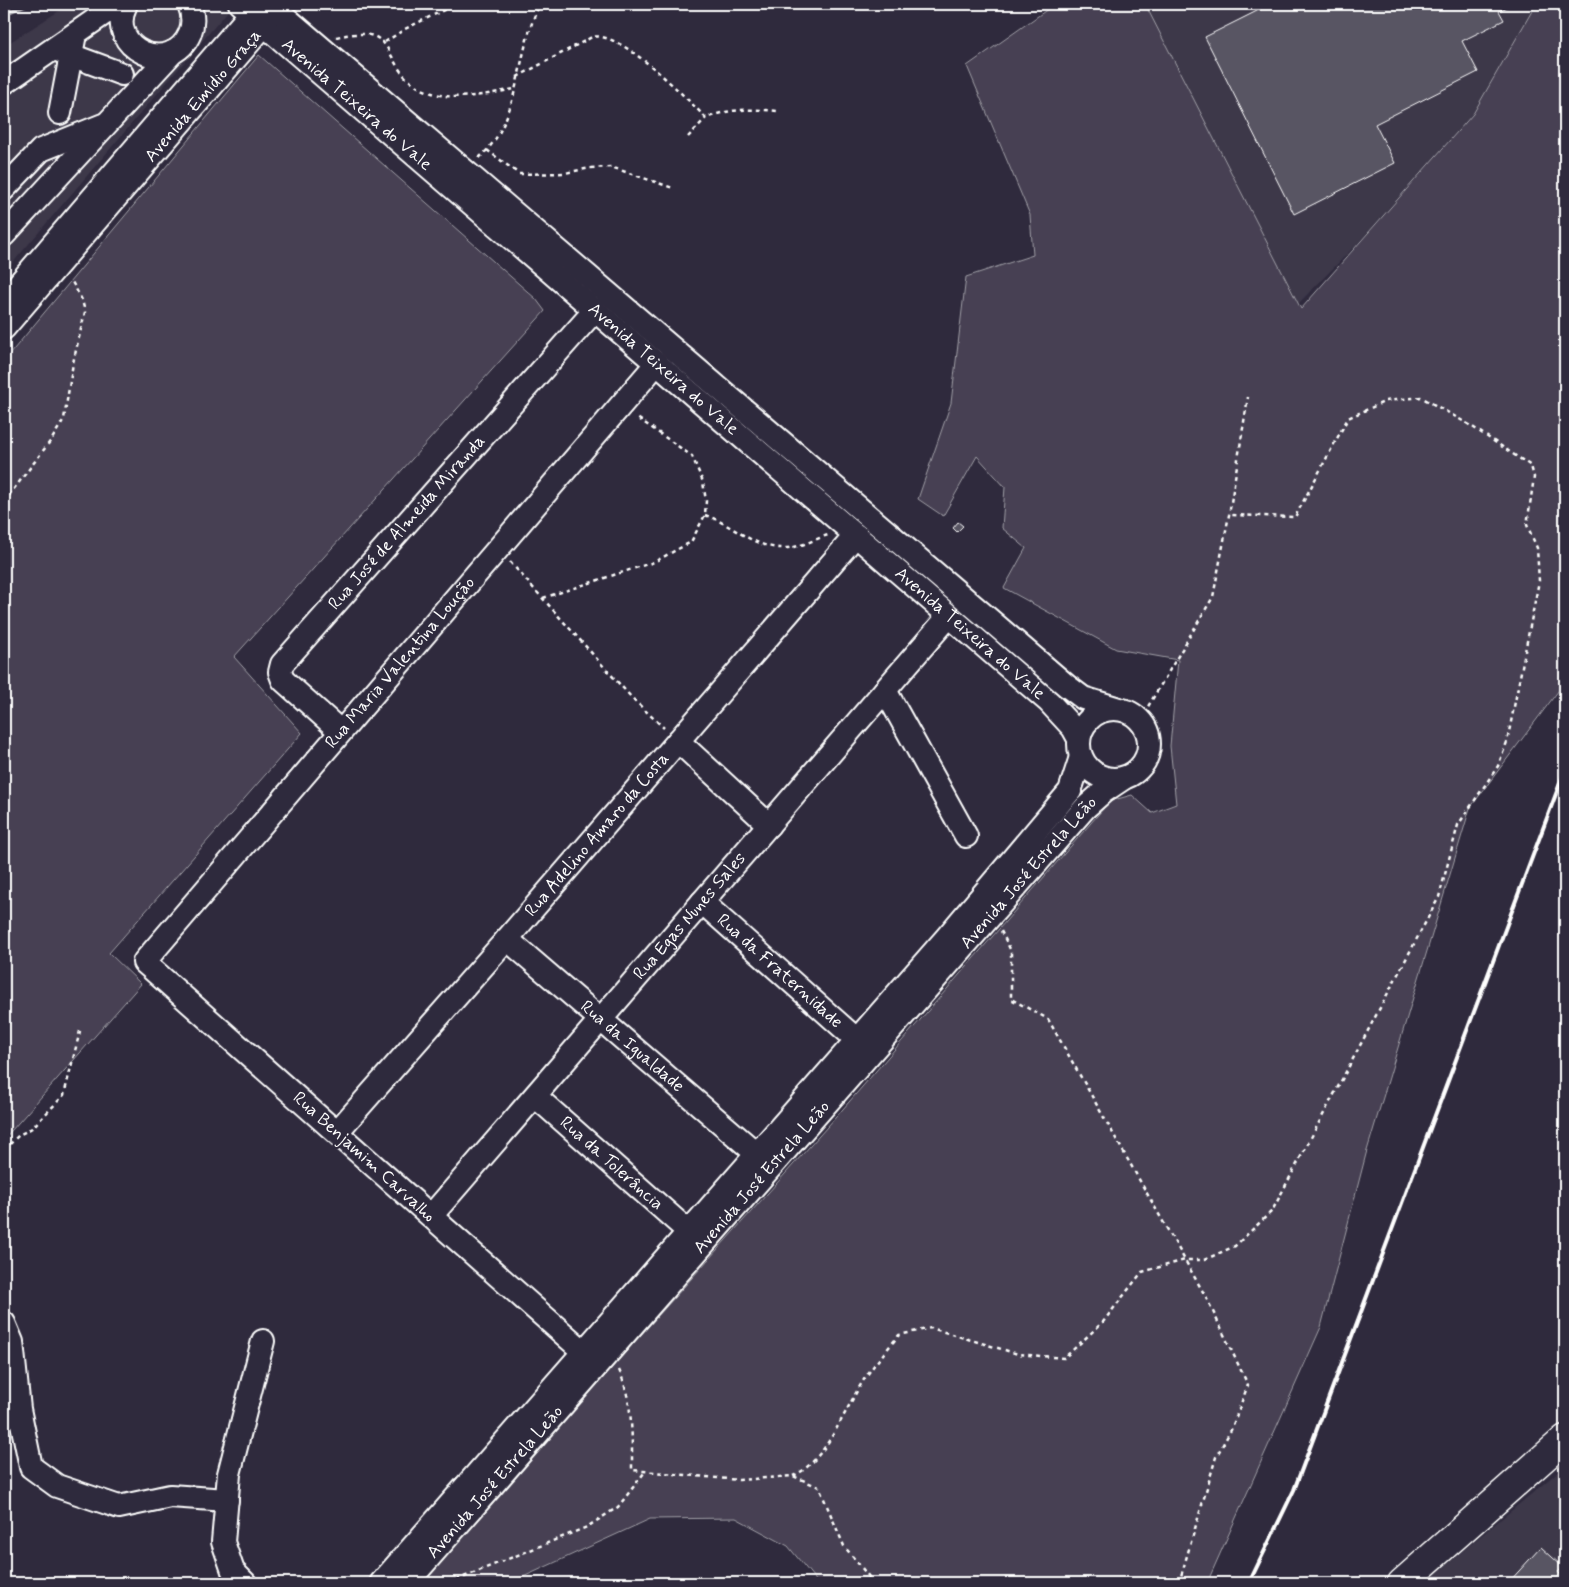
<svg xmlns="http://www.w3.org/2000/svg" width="1569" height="1587" font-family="Mynerve,sans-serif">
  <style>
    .built { fill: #3c3749 }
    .green { fill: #464152; stroke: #a2a0a8 }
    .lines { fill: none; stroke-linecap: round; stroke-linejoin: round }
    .stream { stroke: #a7a6ad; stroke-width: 4.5 }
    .building { fill: #595564; stroke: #fff }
    .minor-casing { stroke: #fff; stroke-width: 26 }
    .major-casing { stroke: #fff; stroke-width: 31 }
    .path { stroke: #fff; stroke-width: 2.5; stroke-dasharray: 4 4; stroke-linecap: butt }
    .minor { stroke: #2f2a3d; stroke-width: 22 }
    .major { stroke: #2f2a3d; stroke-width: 28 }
    .rail { stroke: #fff; stroke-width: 4 }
    .labels { text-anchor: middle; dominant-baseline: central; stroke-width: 4; stroke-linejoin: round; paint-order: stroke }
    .street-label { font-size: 18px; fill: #fff; stroke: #2f2a3d }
  </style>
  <rect width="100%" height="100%" fill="#2f2a3d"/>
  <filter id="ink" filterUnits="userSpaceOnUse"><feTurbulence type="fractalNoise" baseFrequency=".02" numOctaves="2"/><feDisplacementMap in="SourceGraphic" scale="10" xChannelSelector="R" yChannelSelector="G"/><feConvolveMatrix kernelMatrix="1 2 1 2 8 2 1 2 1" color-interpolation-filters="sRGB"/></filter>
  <g filter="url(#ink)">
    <path class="built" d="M 70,4 L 219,4 L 228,11 L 4,273 L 4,46 Z
      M 1144,4 L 1536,4 L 1473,114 L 1360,241 L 1297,305 Z
      M 1565,1466 L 1565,1583 L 1424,1583 Z"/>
    <path class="green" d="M 1055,4 L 1145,4 L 1301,309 L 1473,114 L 1536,4 L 1565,4 L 1565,682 L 1470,808 L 1366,1154 L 1321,1327 L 1207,1583 L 818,1583 L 788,1546 L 736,1518 L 650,1519 L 510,1583 L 419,1583 L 836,1117 L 1110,801 L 1132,795 L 1152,813 L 1176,804 L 1170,746 L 1178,660 L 1116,649 L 1004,588 L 1026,548 L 1002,528 L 1005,487 L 977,456 L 943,516 L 918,499 L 951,403 L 966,277 L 1033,255 L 1030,215 L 967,66 Z
      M 259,55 L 536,299 L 545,311 L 234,657 L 302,733 L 109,953 L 141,984 L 4,1139 L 4,361 Z"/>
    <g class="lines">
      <path class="stream" d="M 4,14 L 26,4"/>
    </g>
    <path class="building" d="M 1271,4 L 1508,4 L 1509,6 L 1499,11 L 1504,20 L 1462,41 L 1478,72 L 1375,124 L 1395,163 L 1294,214 L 1205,37 Z
      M 958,522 L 963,526 L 957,532 L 953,528 Z
      M 1541,1547 L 1563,1567 L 1558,1572 L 1565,1579 L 1565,1583 L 1508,1583 Z"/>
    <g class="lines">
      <g class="minor-casing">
        <g id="minor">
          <path d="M 126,4 C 104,49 171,78 190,33 C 194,23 193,14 189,4"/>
          <path id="s1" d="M 240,4 L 1049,702 L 1073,728 L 1079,739"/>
          <path d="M 270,4 L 1067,686 L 1083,698 L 1119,709"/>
          <path d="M 57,50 L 122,74"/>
          <path d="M 4,83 L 118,4"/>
          <path d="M 60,113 L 75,34"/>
          <path d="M 4,189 L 41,150 L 103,125"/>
          <path d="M 4,235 L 173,52"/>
          <path d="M 4,301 L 251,13 L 265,6"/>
          <path id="s2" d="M 4,328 L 265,24 L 269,10"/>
          <path d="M 885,690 L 966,836"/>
          <circle cx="1114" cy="744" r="35"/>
          <path id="s3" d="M 340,731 L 283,680 L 280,672 L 282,664 L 595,310"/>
          <path d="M 678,741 L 769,825"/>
          <path id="s4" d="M 702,902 L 857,1040"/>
          <path id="s5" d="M 507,939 L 757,1154"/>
          <path id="s6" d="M 535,1096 L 689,1232"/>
          <path id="s7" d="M 337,1132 L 507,939 L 856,535"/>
          <path id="s8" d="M 431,1216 L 949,616"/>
          <path d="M 4,1323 L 12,1342 L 19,1409 L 31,1467 L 57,1486 L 119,1507 L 170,1496 L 227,1500"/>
          <path id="s9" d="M 584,1352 L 144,962 L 657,363"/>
          <path d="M 245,1583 L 233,1571 L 223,1542 L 229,1474 L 263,1341"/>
          <path d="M 381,1583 L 946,938 L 1070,791 L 1081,757"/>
          <path id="s10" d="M 407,1583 L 1085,808 L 1103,792 L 1124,778"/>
        </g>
      </g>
      <g class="major-casing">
        <path id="major" d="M 1402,1583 L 1565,1439"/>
      </g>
      <path class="path" d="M 336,37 C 404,22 377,66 422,89 C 451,103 484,95 514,89
        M 385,42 L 405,29 L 456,4
        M 517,77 L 592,37 C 621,30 685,97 706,118 C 730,108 753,109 778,111
        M 688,137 L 706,118
        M 487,150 L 519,174 L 565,173 L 590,168 L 611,167 L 673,188
        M 479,158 C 522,120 515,53 540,4
        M 4,511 L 10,494 L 52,439 L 64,419 L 73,363 L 85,312 L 82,300 L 71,280
        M 705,515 C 732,524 753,548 783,548 C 797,549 815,539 828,535
        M 510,562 L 632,698 L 664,728
        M 543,598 L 654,562 L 691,542 L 705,515 L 706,501 L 703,482 L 692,456 L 636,417
        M 1140,720 L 1213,597 L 1229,515 L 1248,397
        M 1001,931 L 1011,951 L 1011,999 L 1048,1019 L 1207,1299 L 1248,1385 L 1231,1430 L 1216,1457 L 1179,1583
        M 4,1150 L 19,1135 L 32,1128 L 64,1095 L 81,1027
        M 619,1370 C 633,1402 632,1436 632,1470 L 739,1480 L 793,1476 L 819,1487 L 844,1546 L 874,1583
        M 793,1476 C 826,1461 844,1411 863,1381 C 873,1365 887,1350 899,1335 L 931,1328 L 1018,1354 L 1064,1358 L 1103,1322 L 1142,1272 L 1185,1260 L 1204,1260 L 1235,1246 L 1272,1211 L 1439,897 L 1458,825 L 1498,766 L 1507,742 L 1539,581 L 1537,548 L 1527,525 L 1534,477 L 1531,466 L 1468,424 L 1421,397 L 1386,401 L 1348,418 L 1295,517 L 1229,515
        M 449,1583 L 587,1527 L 618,1507 L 644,1473"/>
      <use href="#minor" class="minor"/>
      <use href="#major" class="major"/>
      <path class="rail" d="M 1249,1583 L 1294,1490 L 1565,770"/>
    </g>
  </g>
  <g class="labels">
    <g class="street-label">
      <text stroke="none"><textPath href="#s2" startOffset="306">Avenida Emídio Graça</textPath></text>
      <text stroke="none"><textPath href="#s1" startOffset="154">Avenida Teixeira do Vale</textPath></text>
      <text stroke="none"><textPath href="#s1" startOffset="559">Avenida Teixeira do Vale</textPath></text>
      <text stroke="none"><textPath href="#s3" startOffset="282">Rua José de Almeida Miranda</textPath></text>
      <text stroke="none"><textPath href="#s1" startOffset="964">Avenida Teixeira do Vale</textPath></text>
      <text stroke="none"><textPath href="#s9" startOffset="982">Rua Maria Valentina Loução</textPath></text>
      <text stroke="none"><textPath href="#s7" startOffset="395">Rua Adelino Amaro da Costa</textPath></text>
      <text stroke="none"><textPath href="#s10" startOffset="944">Avenida José Estrela Leão</textPath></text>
      <text stroke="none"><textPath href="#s8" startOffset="396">Rua Egas Nunes Sales</textPath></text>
      <text stroke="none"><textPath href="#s4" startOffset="104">Rua da Fraternidade</textPath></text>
      <text stroke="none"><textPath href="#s5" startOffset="165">Rua da Igualdade</textPath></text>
      <text transform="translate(364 1157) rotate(42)">Rua Benjamim Carvalho</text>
      <text stroke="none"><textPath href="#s6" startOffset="102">Rua da Tolerância</textPath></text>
      <text stroke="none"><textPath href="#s10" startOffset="539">Avenida José Estrela Leão</textPath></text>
      <text stroke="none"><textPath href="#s10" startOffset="134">Avenida José Estrela Leão</textPath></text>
    </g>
  </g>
  <rect width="1569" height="1587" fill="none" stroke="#2f2a3d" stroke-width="20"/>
  <rect x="10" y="10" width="1549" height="1567" fill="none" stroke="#fff" stroke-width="2" filter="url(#ink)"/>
</svg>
